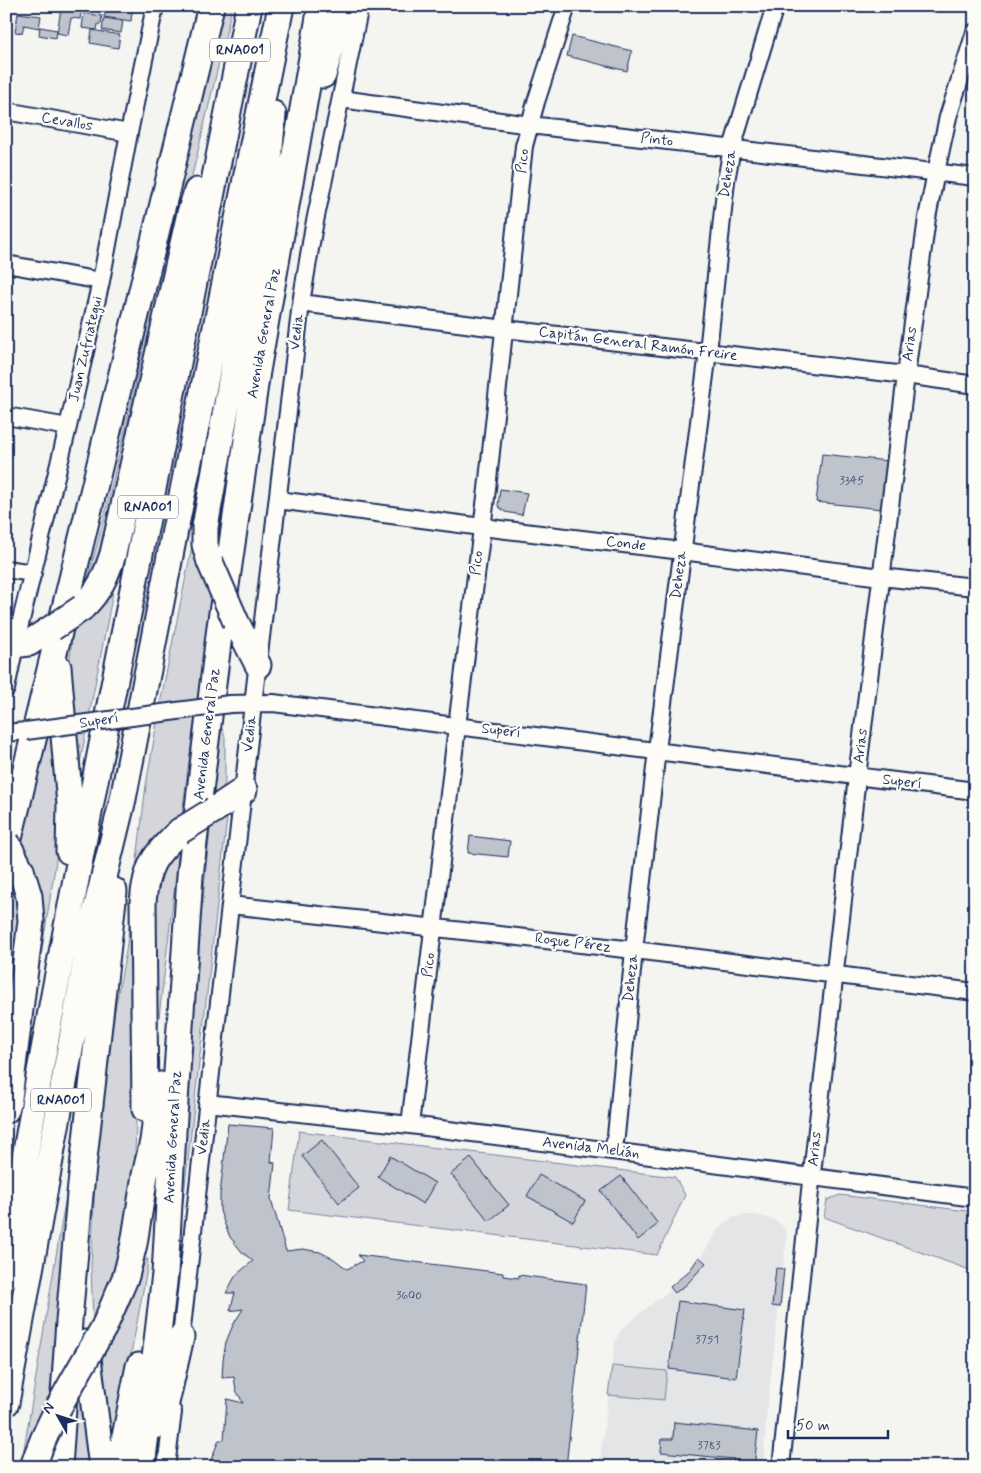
<svg xmlns="http://www.w3.org/2000/svg" width="981" height="1473" font-family="Mynerve,sans-serif">
  <style>
    .built { fill: #e4e5e6 }
    .green { fill: #d4d6db; stroke: #78829c }
    .building { fill: #bfc3cc; stroke: #1b2f5e }
    .lines { fill: none; stroke-linecap: round; stroke-linejoin: round }
    .minor-casing { stroke: #1b2f5e; stroke-width: 20 }
    .highway-casing { stroke: #1b2f5e; stroke-width: 29 }
    .minor { stroke: #fdfcf7; stroke-width: 16 }
    .highway { stroke: #fdfcf7; stroke-width: 25 }
    .minor-bridge-casing { stroke: #1b2f5e; stroke-width: 20; stroke-linecap: butt }
    .highway-bridge-casing { stroke: #1b2f5e; stroke-width: 29; stroke-linecap: butt }
    .minor-bridge { stroke: #fdfcf7; stroke-width: 16 }
    .highway-bridge { stroke: #fdfcf7; stroke-width: 25 }
    .labels { text-anchor: middle; dominant-baseline: central; stroke-width: 4.5; stroke-linejoin: round; paint-order: stroke }
    .number-label { font-size: 12px; fill: #44547a }
    .shield { fill: #fdfcf7; stroke: #5f6c8c; stroke-width: 1 }
    .shield-label { font-size: 14px; font-weight: bold; fill: #1b2f5e }
    .street-label { font-size: 15px; fill: #1b2f5e; stroke: #fdfcf7 }
  </style>
  <rect width="100%" height="100%" fill="#f4f4f1"/>
  <filter id="ink" filterUnits="userSpaceOnUse"><feTurbulence type="fractalNoise" baseFrequency=".02" numOctaves="2"/><feDisplacementMap in="SourceGraphic" scale="10" xChannelSelector="R" yChannelSelector="G"/><feConvolveMatrix kernelMatrix="1 2 1 2 8 2 1 2 1" color-interpolation-filters="sRGB"/></filter>
  <g filter="url(#ink)">
    <path class="built" d="M 745,1215 L 756,1215 L 774,1220 L 782,1225 L 787,1234 L 767,1410 L 763,1467 L 599,1467 L 615,1342 L 618,1335 L 623,1328 L 639,1314 L 680,1282 L 696,1265 L 717,1231 L 724,1223 L 734,1217 Z"/>
    <path class="green" d="M 222,6 L 232,6 L 228,25 L 97,574 L 84,593 L 103,522 L 134,391 L 155,287 Z
      M 200,507 L 212,588 L 181,822 L 159,838 L 137,1078 L 135,1158 L 132,1191 L 118,1259 L 109,1286 L 93,1322 L 91,1267 L 95,1180 L 101,1109 L 108,1047 L 126,951 L 146,785 L 161,699 Z
      M 119,561 L 77,778 L 69,668 L 72,637 L 75,622 Z
      M 49,715 L 62,801 L 56,861 L 33,1006 L 20,1072 L 18,853 Z
      M 219,725 L 222,729 L 225,737 L 225,783 L 221,792 L 213,801 Z
      M 227,816 L 227,818 L 176,1264 C 185,1116 194,969 211,822 Z
      M 180,842 L 153,1067 L 154,882 Z
      M 16,881 L 22,904 L 6,1068 L 6,919 Z
      M 84,1043 L 68,1195 L 52,1400 L 21,1467 L 66,1196 L 78,1087 L 75,1086 Z
      M 299,1131 L 675,1177 L 685,1195 L 657,1255 L 289,1210 Z
      M 840,1195 L 975,1212 L 975,1272 L 824,1217 L 827,1200 Z
      M 146,1259 L 148,1259 L 147,1269 L 112,1456 L 98,1366 L 129,1306 Z
      M 78,1353 L 92,1467 L 71,1467 Z
      M 612,1366 L 667,1371 L 664,1400 L 608,1395 Z"/>
    <path class="building" d="M 68,6 L 82,8 L 80,19 L 71,18 L 68,35 L 57,33 L 61,9 L 68,10 Z
      M 83,6 L 106,6 L 105,11 Z
      M 106,6 L 116,6 L 116,9 L 123,10 L 124,7 L 132,6 L 131,12 L 132,12 L 131,21 L 104,17 Z
      M 18,13 L 41,16 L 39,28 L 24,25 L 22,33 L 15,32 Z
      M 84,13 L 102,16 L 101,24 L 98,24 L 97,30 L 82,28 Z
      M 104,18 L 123,21 L 121,33 L 102,30 Z
      M 40,27 L 57,30 L 56,38 L 39,35 Z
      M 92,30 L 120,35 L 118,48 L 90,43 Z
      M 572,36 L 632,51 L 627,71 L 567,56 Z
      M 822,454 L 888,461 L 882,509 L 816,502 Z
      M 500,489 L 527,493 L 522,515 L 505,512 L 498,506 Z
      M 470,836 L 510,841 L 508,857 L 468,853 Z
      M 228,1124 L 274,1128 L 271,1162 L 275,1163 L 271,1199 L 286,1251 L 303,1249 L 320,1252 L 334,1259 L 347,1269 L 363,1261 L 358,1255 L 503,1273 L 503,1276 L 519,1278 L 519,1275 L 586,1284 L 566,1467 L 208,1467 L 219,1440 L 224,1440 L 227,1399 L 243,1403 L 236,1390 L 234,1377 L 222,1378 L 223,1360 L 226,1342 L 233,1325 L 243,1309 L 230,1311 L 235,1293 L 226,1293 L 236,1275 L 253,1261 L 242,1252 L 230,1237 L 225,1225 L 220,1211 L 220,1194 Z
      M 322,1140 L 359,1188 L 339,1203 L 302,1156 Z
      M 390,1156 L 435,1183 L 423,1204 L 378,1177 Z
      M 471,1158 L 509,1205 L 489,1221 L 451,1174 Z
      M 539,1175 L 585,1201 L 573,1222 L 527,1196 Z
      M 621,1176 L 658,1224 L 638,1240 L 601,1191 Z
      M 699,1257 L 706,1263 L 687,1284 L 675,1293 L 670,1287 L 690,1270 Z
      M 776,1268 L 784,1269 L 780,1307 L 772,1306 Z
      M 678,1301 L 745,1310 L 736,1378 L 669,1369 Z
      M 674,1422 L 758,1431 L 754,1467 L 733,1467 L 734,1459 L 661,1452 L 662,1439 L 673,1439 Z"/>
    <g class="lines">
      <g class="minor-casing">
        <path id="minor" d="M 341,99 L 530,125 L 975,177
          M 6,111 L 129,133
          M 6,264 L 101,281
          M 301,303 L 505,329 L 906,375 L 975,385
          M 6,416 L 68,427
          M 278,500 L 482,527 L 682,551 L 881,577 L 975,587
          M 6,569 L 33,573
          M 6,689 L 15,645 L 68,427 L 101,281 L 129,133 L 155,6
          M 230,704 L 273,703 L 975,791
          M 6,733 L 26,731
          M 230,905 L 634,950 L 975,992
          M 207,1103 L 410,1125 L 975,1198
          M 410,1125 L 457,726 L 487,489 L 524,146 L 536,102 L 567,6
          M 613,1151 L 616,1136 L 634,950 L 657,750 L 708,352 L 726,181 L 732,148 L 775,6
          M 180,1345 L 253,704 L 301,303 L 313,231 L 360,6
          M 166,1467 L 173,1412
          M 781,1467 L 810,1191 L 857,777 L 906,375 L 927,218 L 936,172 L 948,117 L 975,32"/>
      </g>
      <g class="highway-casing">
        <path id="highway" d="M 323,75 L 332,43 L 340,6
          M 210,562 L 205,545 L 205,527 L 267,180 L 273,114
          M 82,608 C 99,592 106,576 113,554 L 190,213 L 197,191
          M 236,622 L 258,665
          M 15,645 L 29,643 L 52,628
          M 58,667 L 70,805 L 69,851
          M 214,810 L 244,790
          M 6,851 L 211,6
          M 145,1109 L 143,902 C 146,866 154,855 180,831
          M 6,1110 L 9,1098 L 31,921 L 29,896 L 21,870
          M 6,1275 C 33,1097 68,921 102,745 C 149,498 199,252 249,6
          M 104,1327 L 126,1276 L 134,1244 L 145,1175 L 153,1141 L 160,1085
          M 86,1343 L 102,1467
          M 6,1403 L 93,922 L 123,799 L 175,530 L 281,6
          M 161,1425 L 181,1337
          M 59,1467 L 69,1321 L 80,1194 L 114,891
          M 119,1467 L 139,1366
          M 142,1467 L 165,1274 L 173,1132 L 190,876 L 205,749 L 220,627 L 257,371 L 321,6"/>
      </g>
      <use href="#minor" class="minor"/>
      <use href="#highway" class="highway"/>
      <g class="minor-bridge-casing">
        <path id="minor-bridge" d="M 26,731 L 230,704"/>
      </g>
      <g class="highway-bridge-casing">
        <path id="highway-bridge" d="M 210,562 L 236,622
          M 52,628 L 82,608
          M 180,831 L 214,810
          M 6,841 L 21,870
          M 33,1467 C 49,1417 79,1372 104,1327"/>
      </g>
      <use href="#minor-bridge" class="minor-bridge"/>
      <use href="#highway-bridge" class="highway-bridge"/>
    </g>
  </g>
  <g class="labels">
    <g class="number-label">
      <text x="852" y="481">3345</text>
      <text x="409" y="1296">3600</text>
      <text x="707" y="1340">3751</text>
      <text x="709" y="1446">3783</text>
    </g>
    <g class="shield">
      <rect x="210" y="38.5" width="60" height="23" rx="4"/>
      <rect x="118" y="495.5" width="60" height="23" rx="4"/>
      <rect x="31" y="1088.5" width="60" height="23" rx="4"/>
    </g>
    <g class="shield-label">
      <text x="240" y="50">RNA001</text>
      <text x="148" y="507">RNA001</text>
      <text x="61" y="1100">RNA001</text>
    </g>
    <g class="street-label">
      <text transform="translate(67 122) rotate(10)">Cevallos</text>
      <text transform="translate(657 140) rotate(7)">Pinto</text>
      <text transform="translate(523 161) rotate(-83)">Pico</text>
      <text transform="translate(728 174) rotate(-81)">Deheza</text>
      <text transform="translate(297 332) rotate(-83)">Vedia</text>
      <text transform="translate(264 333) rotate(-80)">Avenida General Paz</text>
      <text transform="translate(638 344) rotate(7)">Capitán General Ramón Freire</text>
      <text transform="translate(910 344) rotate(-82)">Arias</text>
      <text transform="translate(86 349) rotate(-77)">Juan Zufriategui</text>
      <text transform="translate(626 544) rotate(7)">Conde</text>
      <text transform="translate(477 563) rotate(-83)">Pico</text>
      <text transform="translate(679 575) rotate(-83)">Deheza</text>
      <text transform="translate(99 721) rotate(-8)">Superí</text>
      <text transform="translate(501 731) rotate(7)">Superí</text>
      <text transform="translate(207 734) rotate(-83)">Avenida General Paz</text>
      <text transform="translate(250 734) rotate(-84)">Vedia</text>
      <text transform="translate(861 746) rotate(-83)">Arias</text>
      <text transform="translate(902 782) rotate(7)">Superí</text>
      <text transform="translate(573 943) rotate(7)">Roque Pérez</text>
      <text transform="translate(429 965) rotate(-83)">Pico</text>
      <text transform="translate(631 978) rotate(-84)">Deheza</text>
      <text transform="translate(173 1137) rotate(-87)">Avenida General Paz</text>
      <text transform="translate(204 1137) rotate(-83)">Vedia</text>
      <text transform="translate(591 1148) rotate(7)">Avenida Melián</text>
      <text transform="translate(815 1149) rotate(-84)">Arias</text>
    </g>
  </g>
  <rect width="981" height="1473" fill="none" stroke="#fdfcf7" stroke-width="25"/>
  <rect x="12" y="12" width="956" height="1448" fill="none" stroke="#1b2f5e" stroke-width="2" filter="url(#ink)"/>
  <g transform="translate(58 1416) rotate(309)" stroke="#fdfcf7" stroke-width="4" paint-order="stroke">
  <path d="M0-4L9 19L0 12L-9 19Z" fill="#1b2f5e"/>
  <text y="-8" font-size="14" font-weight="bold" text-anchor="middle" fill="#1b2f5e">N</text>
  </g>
  <path d="M788 1430v8h100v-8" fill="none" stroke="#1b2f5e" stroke-width="2.5"/>
  <text x="796" y="1430" font-size="15" fill="#1b2f5e" stroke="#fdfcf7" stroke-width="4" paint-order="stroke">50 m</text>
</svg>
